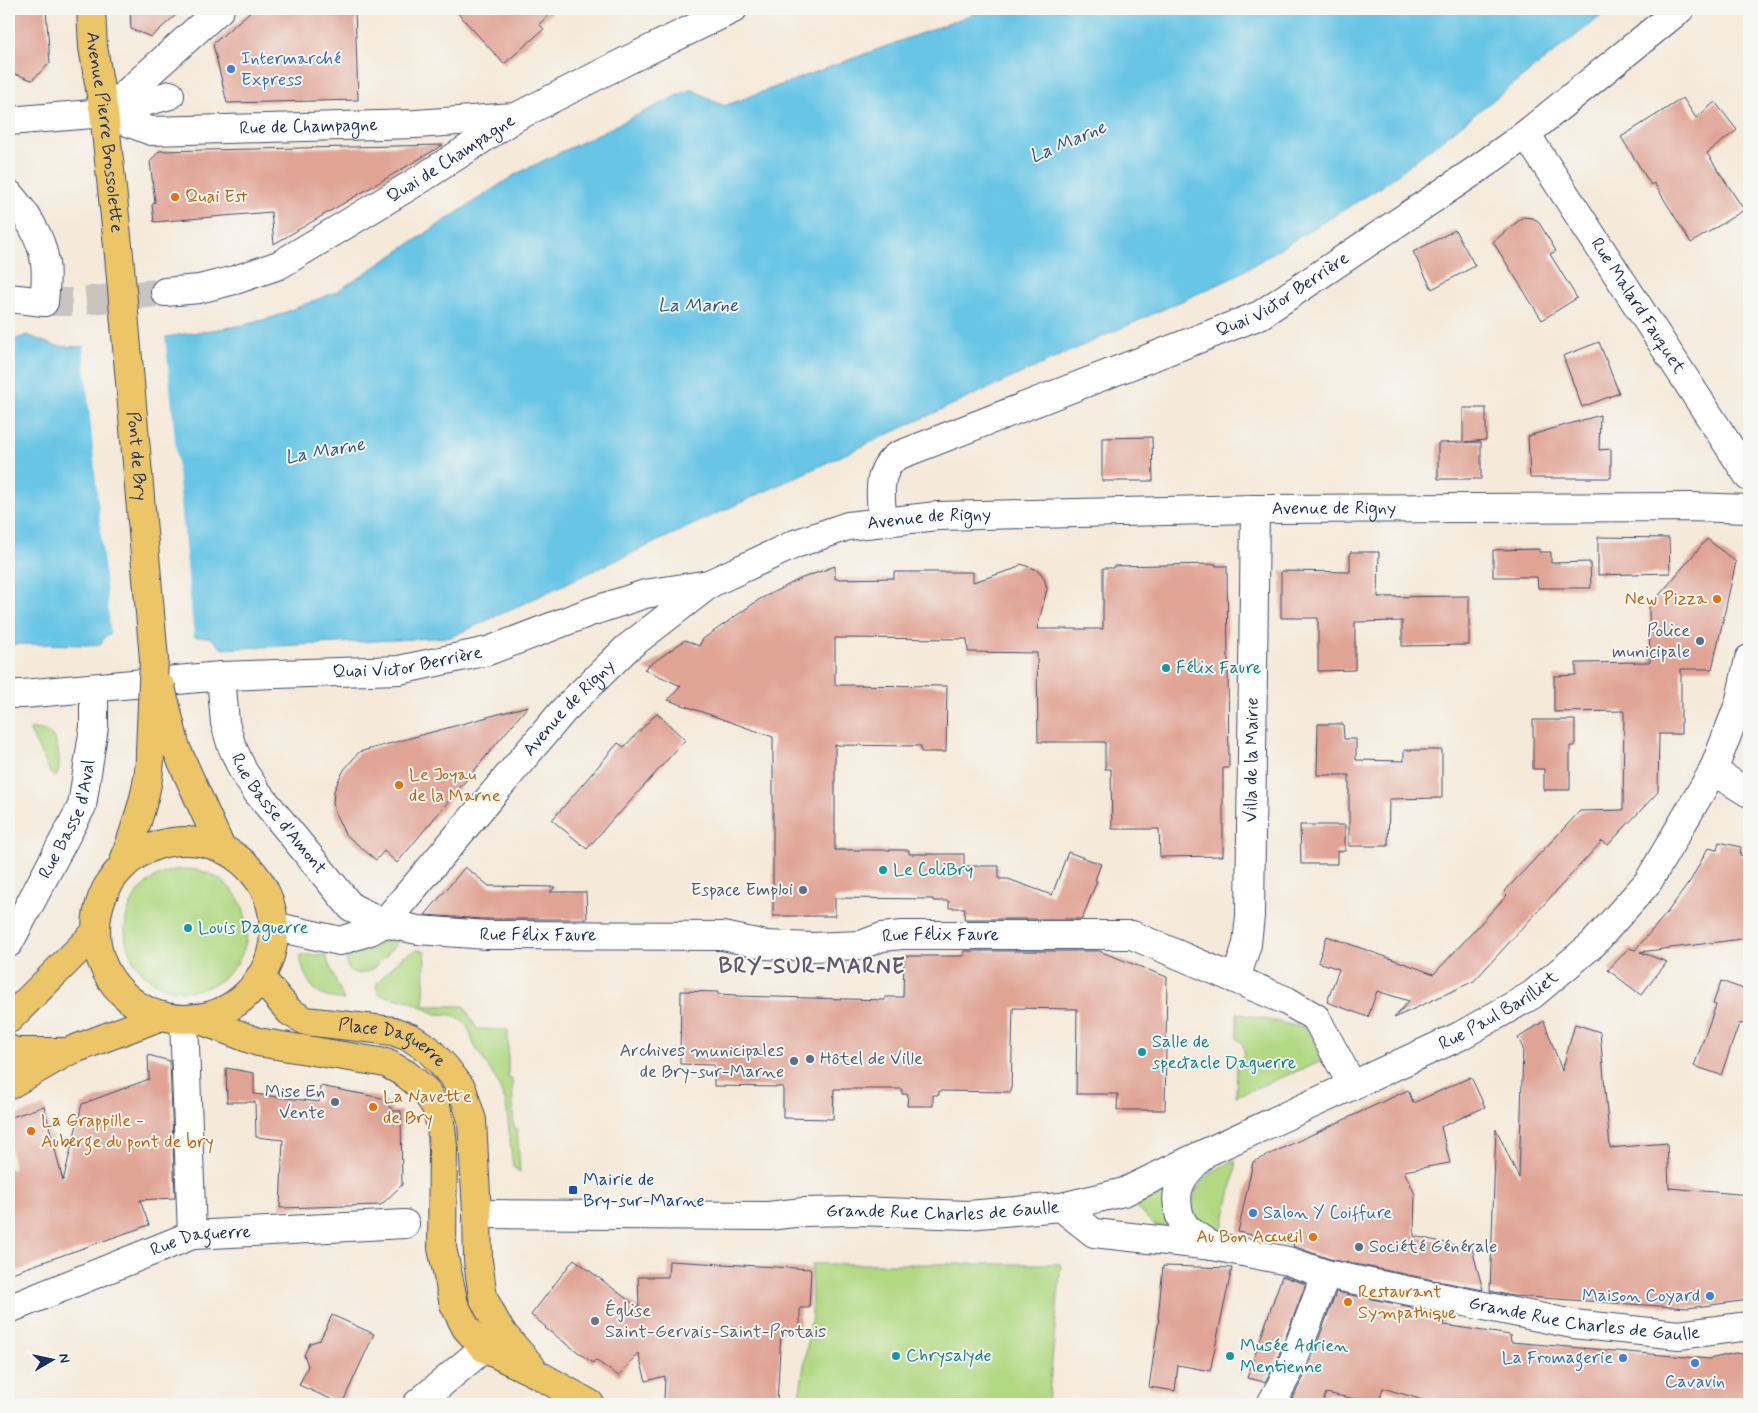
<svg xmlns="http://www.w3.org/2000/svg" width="1758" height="1413" font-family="Mynerve,sans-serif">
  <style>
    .green { fill: #b1d882; stroke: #668470 }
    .water { fill: #67c5e5; stroke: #417aa2 }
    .pier { fill: #f5e9d9 }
    .building { fill: #e0a495 }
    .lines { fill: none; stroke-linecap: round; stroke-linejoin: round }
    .minor-tunnel { stroke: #c9c4c0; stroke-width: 28; stroke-dasharray: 28 14; stroke-linecap: butt }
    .minor-casing { stroke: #3c4b70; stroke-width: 30 }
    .major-casing { stroke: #3c4b70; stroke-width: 30 }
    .minor { stroke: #fff; stroke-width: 28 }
    .major { stroke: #edc569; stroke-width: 28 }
    .major-bridge-casing { stroke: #3c4b70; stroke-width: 30; stroke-linecap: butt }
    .major-bridge { stroke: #edc569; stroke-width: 28 }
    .shop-dot { fill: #3f7fe0; stroke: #f6f6f2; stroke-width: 2 }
    .food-dot { fill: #e8710a; stroke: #f6f6f2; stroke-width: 2 }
    .service-dot { fill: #5c6f8a; stroke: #f6f6f2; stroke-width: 2 }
    .culture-dot { fill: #0f9aa8; stroke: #f6f6f2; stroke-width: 2 }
    .transit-dot { fill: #1a4fb4; stroke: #f6f6f2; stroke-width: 2 }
    .worship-dot { fill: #6b7280; stroke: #f6f6f2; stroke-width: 2 }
    .labels { text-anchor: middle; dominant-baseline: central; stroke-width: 4; stroke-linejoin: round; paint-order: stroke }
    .shop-label { font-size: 18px; fill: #366cbe; stroke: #f6f6f2; text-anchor: start }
    .street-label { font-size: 18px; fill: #1b2f5e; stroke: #f6f6f2 }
    .food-label { font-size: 18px; fill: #c56008; stroke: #f6f6f2; text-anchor: start }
    .service-label { font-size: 18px; fill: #4e5e75; stroke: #f6f6f2; text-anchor: end }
    .culture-label { font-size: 18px; fill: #0d838f; stroke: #f6f6f2; text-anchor: start }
    .transit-label { font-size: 18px; fill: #164399; stroke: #f6f6f2; text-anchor: start }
    .worship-label { font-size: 18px; fill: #5b616d; stroke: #f6f6f2; text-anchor: start }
    .water-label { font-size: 19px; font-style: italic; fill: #2e5480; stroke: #f6f6f2 }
    .district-label { font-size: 22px; font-weight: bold; letter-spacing: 1px; fill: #605871; stroke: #f6f6f2 }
  </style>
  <rect width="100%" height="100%" fill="#f6f6f2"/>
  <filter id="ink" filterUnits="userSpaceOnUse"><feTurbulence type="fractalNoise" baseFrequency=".02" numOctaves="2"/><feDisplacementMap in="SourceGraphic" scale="10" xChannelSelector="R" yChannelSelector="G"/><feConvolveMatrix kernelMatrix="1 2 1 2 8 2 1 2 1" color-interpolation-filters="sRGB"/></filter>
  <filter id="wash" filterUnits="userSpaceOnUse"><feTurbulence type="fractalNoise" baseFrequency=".0096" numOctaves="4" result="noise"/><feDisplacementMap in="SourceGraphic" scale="20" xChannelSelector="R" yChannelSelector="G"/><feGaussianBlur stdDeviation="1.12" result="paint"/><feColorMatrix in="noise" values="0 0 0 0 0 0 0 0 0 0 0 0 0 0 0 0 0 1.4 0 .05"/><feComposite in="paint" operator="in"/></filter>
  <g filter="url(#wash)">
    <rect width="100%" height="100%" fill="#f5e9d9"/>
    <path class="green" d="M 31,729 C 39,729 48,730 53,737 C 59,746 61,766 57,776 L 53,776 L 51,774 L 30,731 Z
      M125 930a61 61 0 1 1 122 0a61 61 0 1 1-122 0Z
      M 403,935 C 392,947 371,981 353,972 C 347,970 347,965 346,959 L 350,954 L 368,950 L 394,936 Z
      M 417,950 L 425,951 L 424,1006 L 464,1006 L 477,1029 L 508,1030 L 508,1078 L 512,1078 L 514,1128 L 517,1128 L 520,1172 L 513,1167 L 506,1103 L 496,1079 L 473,1043 L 470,1032 L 466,1024 L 453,1015 L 436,1014 L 409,1001 L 379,995 L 376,984 L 403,956 Z
      M 300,955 L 325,955 L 344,1000 C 338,999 330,998 324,996 C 309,990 302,969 300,955 Z
      M 1237,1013 L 1336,1035 L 1337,1055 L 1236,1096 L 1237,1061 L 1244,1055 C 1244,1047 1244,1043 1237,1039 Z
      M 1235,1161 L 1236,1167 L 1221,1234 C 1215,1233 1206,1232 1202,1229 C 1183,1215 1193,1190 1207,1177 C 1214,1170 1226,1164 1235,1161 Z
      M 1165,1192 L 1169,1226 L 1155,1226 L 1134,1205 Z
      M 812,1264 L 1061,1264 L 1048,1404 L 798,1404 L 812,1315 Z"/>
    <path class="water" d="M 987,9 L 1610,9 L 1381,187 L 1232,278 L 923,418 L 451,637 L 222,649 L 210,637 L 106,635 L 100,645 L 9,644 L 9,342 L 27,335 L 55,346 L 77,347 L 166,337 L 244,325 L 274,317 L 338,291 L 516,174 L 691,89 L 724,106 Z"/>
    <path class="pier" d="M 165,335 L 194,639 L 111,638 L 83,344 Z"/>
    <g id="blocks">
      <path class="building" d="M 9,9 L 46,9 L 50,63 L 32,80 L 9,72 Z
        M 130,9 L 183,9 L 151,37 L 131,29 Z
        M 253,9 L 355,9 L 358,100 L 227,103 L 213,44 Z
        M 454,9 L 556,9 L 539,24 L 544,29 L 504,64 Z
        M 1683,98 L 1696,118 L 1715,102 L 1737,130 L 1707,153 L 1744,210 L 1691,243 L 1654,183 L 1651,185 L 1621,137 Z
        M 443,145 L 274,244 L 271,212 L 154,222 L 152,205 L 155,202 L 150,162 L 159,151 Z
        M 1523,217 L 1533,218 L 1538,221 L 1556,251 L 1550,254 L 1577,298 L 1542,320 L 1493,242 Z
        M 1455,230 L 1475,266 L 1432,289 L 1413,252 Z
        M 1599,342 L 1619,393 L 1582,407 L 1563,356 Z
        M 1463,408 L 1486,408 L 1486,440 L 1465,442 L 1481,442 L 1481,479 L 1438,479 L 1438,443 L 1463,442 Z
        M 1600,415 L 1599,450 L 1611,449 L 1611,478 L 1530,478 L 1528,436 Z
        M 1152,437 L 1153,481 L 1102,481 L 1102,438 Z
        M 1598,537 L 1669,538 L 1670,573 L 1598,575 Z
        M 1707,539 L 1736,562 L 1712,669 L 1681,669 L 1681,734 L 1659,734 L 1658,792 L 1608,845 L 1602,841 L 1474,981 L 1394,1018 L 1409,1001 L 1377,991 L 1368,1017 L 1327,1002 L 1339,969 L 1318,962 L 1327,936 L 1434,974 L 1507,895 L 1504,892 L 1580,811 L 1623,810 L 1624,711 L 1554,712 L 1554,676 L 1576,675 L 1576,663 L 1650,662 L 1649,607 Z
        M 1539,549 L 1539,552 L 1551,552 L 1551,563 L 1590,562 L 1591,588 L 1538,588 L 1537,577 L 1493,577 L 1493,550 Z
        M 1350,552 L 1379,552 L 1378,597 L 1469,596 L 1469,645 L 1402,646 L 1402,621 L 1355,622 L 1355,670 L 1318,671 L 1318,618 L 1281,618 L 1281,571 L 1350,572 Z
        M 1021,564 L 1035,569 L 1041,573 L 1045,581 L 1047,589 L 1037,629 L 1103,629 L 1103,568 L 1113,568 L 1114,566 L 1216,564 L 1216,566 L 1227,566 L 1229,768 L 1223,768 L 1223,856 L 1160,857 L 1159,829 L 1112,829 L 1111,769 L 1105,769 L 1105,742 L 1038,742 L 1037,653 L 968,652 L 967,639 L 835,638 L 835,685 L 947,686 L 946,752 L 921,752 L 921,746 L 835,745 L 835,850 L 909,850 L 909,854 L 964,854 L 964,866 L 999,866 L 999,879 L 1008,879 L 1052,895 L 1068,852 L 1101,864 L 1095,880 L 1097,881 L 1082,919 L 964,919 L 965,908 L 949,908 L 949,901 L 933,901 L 933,899 L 835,898 L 835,916 L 773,916 L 773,737 L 668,700 L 681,686 L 644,669 L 685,640 L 699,646 L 703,639 L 760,599 L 800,579 L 835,566 L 835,579 L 894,578 L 894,572 L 973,572 L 973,582 L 1014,569 Z
        M 528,706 L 397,863 L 384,851 L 376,860 L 345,834 L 335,813 L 333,803 L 334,791 L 339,779 L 344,770 L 359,752 Z
        M 657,713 L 685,740 L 618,815 L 617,814 L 587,849 L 552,820 L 618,743 L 624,747 Z
        M 1533,720 L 1575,720 L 1575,746 L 1570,746 L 1570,790 L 1544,790 L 1544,769 L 1533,769 Z
        M 1318,724 L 1343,724 L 1344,739 L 1356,739 L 1356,760 L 1404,761 L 1404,750 L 1442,750 L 1442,798 L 1389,799 L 1388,846 L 1349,846 L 1349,775 L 1317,775 Z
        M 1300,825 L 1345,825 L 1345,851 L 1337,851 L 1337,864 L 1301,864 Z
        M 1719,842 L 1741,847 L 1740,855 L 1748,857 L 1749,938 L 1640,952 L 1667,962 L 1641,995 L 1608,970 L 1629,948 L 1635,950 L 1666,914 L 1691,880 L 1708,848 L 1717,850 Z
        M 465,867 L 489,886 L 555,887 L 550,892 L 586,892 L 587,919 L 483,919 L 425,915 Z
        M 964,951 L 1099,951 L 1167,977 L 1165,1110 L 1117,1110 L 1118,1094 L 1076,1094 L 1077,1009 L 1013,1008 L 1011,1092 L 939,1091 L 939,1095 L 933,1095 L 933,1106 L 907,1106 L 908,1094 L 902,1094 L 902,1089 L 834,1089 L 833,1119 L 783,1118 L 783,1087 L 714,1086 L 714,1065 L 680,1064 L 681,991 L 718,992 L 718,994 L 736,995 L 736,996 L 885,1000 L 885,997 L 903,997 L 904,956 L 964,956 Z
        M 1721,981 L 1749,991 L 1749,1023 L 1739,1024 L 1721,1075 L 1694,1066 L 1716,1005 L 1713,1004 Z
        M 1544,1021 L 1562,1071 L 1575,1024 L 1600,1032 L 1610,1148 L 1667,1143 L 1669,1188 L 1749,1195 L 1749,1300 L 1688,1308 L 1513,1296 L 1490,1291 L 1496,1129 L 1519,1178 L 1523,1048 L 1518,1038 Z
        M 148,1055 L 170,1061 L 175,1198 L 140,1200 L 149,1225 L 9,1274 L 9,1170 L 14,1169 L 9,1140 L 9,1132 L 11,1131 L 9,1118 L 44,1106 L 63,1181 L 82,1104 L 149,1079 Z
        M 226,1068 L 254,1073 L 254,1094 L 319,1102 L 320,1086 L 382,1098 L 393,1111 L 401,1111 L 402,1185 L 381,1205 L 280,1208 L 283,1140 L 256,1137 L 255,1102 L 227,1102 Z
        M 1471,1077 L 1485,1107 L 1441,1127 L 1450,1163 L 1404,1171 L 1415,1194 L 1414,1236 L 1472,1249 L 1483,1290 L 1330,1259 L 1293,1246 L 1294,1244 L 1238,1232 L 1253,1162 L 1408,1090 L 1413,1103 Z
        M 574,1259 L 639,1308 L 638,1277 L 668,1277 L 669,1261 L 811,1269 L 809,1308 L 800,1308 L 800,1332 L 781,1332 L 777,1404 L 682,1404 L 664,1402 L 665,1376 L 646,1381 L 638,1353 L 619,1376 L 595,1360 L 593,1363 L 545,1328 L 546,1327 L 531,1315 Z
        M 1163,1266 L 1232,1268 L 1210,1371 L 1178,1365 L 1175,1391 L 1149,1387 L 1159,1319 L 1158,1319 Z
        M 1282,1276 L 1306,1284 L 1277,1360 L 1265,1382 L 1247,1378 Z
        M 1336,1292 L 1411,1307 L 1411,1309 L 1445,1317 L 1444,1325 L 1510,1335 L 1511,1342 L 1709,1359 L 1736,1353 L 1749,1355 L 1749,1404 L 1436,1404 L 1383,1388 L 1379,1404 L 1326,1393 L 1322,1404 L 1289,1404 L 1306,1373 Z
        M 332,1315 L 374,1334 L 342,1404 L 299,1385 L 308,1366 L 304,1355 L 310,1343 L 320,1340 Z"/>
    </g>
  </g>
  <g filter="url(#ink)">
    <use href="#blocks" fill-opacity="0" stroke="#3c4b70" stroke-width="1"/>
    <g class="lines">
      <path class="minor-tunnel" d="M 44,302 L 73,302 L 165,292"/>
      <g class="minor-casing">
        <g id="minor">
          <path d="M 109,109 L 220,9"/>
          <path id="s1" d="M 104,113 L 151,131 L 416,124 L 514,117"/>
          <path d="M 9,121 L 104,113 L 170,95"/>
          <path id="s2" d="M 1526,134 L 1749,477"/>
          <path d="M 9,194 C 26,214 42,236 45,263 C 47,276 45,289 44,302 L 9,298"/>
          <path id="s3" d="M 165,292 L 199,289 L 235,280 L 279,265 L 421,179 L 516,117 L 628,60 L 733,9"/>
          <path id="s4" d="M 883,522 C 881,500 875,471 897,456 L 1260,315 L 1476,170 L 1526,134 L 1680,9"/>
          <path id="s5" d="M 221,676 L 225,723 L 231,744 L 243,771 L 257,792 L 351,907 L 384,923 L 418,930 L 487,935 L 723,936 L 766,945 L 812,947 L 861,945 L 882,937 L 902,935 L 1132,935 L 1287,1001 L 1316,1018 L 1352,1085"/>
          <path id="s6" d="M 9,694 L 23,694 L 221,676 L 399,670 L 488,651 L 590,612 L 645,594 L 709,584"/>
          <path d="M 1713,771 L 1749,793"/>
          <path id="s7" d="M 273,926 L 340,941 L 370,931 L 384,923 L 563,711 L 627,648 L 711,583 L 795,544 L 848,526 L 937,516 L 1255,509 L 1691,507 L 1749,509"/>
          <path id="s8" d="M 9,943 L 82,806 L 94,727 L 94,688"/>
          <path id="s9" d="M 1236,979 L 1247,944 L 1250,916 L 1255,509"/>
          <path d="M 184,1019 L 192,1235"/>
          <path d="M 1201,1157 C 1194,1165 1185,1173 1181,1182 C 1174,1196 1177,1220 1189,1230 C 1196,1236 1204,1241 1212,1246"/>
          <path id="s10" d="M 1061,1207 L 1094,1233 L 1213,1246 L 1288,1261 L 1326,1274 L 1573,1324 L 1679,1335 L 1749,1326"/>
          <path id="s11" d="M 477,1214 L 768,1216 L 803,1212 L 857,1211 L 968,1215 L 1061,1207 L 1124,1192 L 1203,1154 L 1460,1036 L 1532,995 L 1593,944 L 1648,882 L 1713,771 L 1739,704 L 1749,659"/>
          <path id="s12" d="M 9,1309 L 192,1235 L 405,1224"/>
          <path d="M 417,1404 L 484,1348 L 503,1336"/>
          <path d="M 1271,1404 L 1291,1367 L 1326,1274"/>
        </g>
      </g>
      <g class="major-casing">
        <g id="major">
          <path id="s13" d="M 91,9 L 93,47 L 104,113 L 119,255"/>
          <path d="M 176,748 L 221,848"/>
          <circle cx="185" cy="930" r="89"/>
          <path d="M 123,865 C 134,829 151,789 150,751"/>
          <path id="s14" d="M 260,977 L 290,1012 L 306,1021 L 393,1031 L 411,1038 L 428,1049 L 446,1068 L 462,1089 L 472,1120 L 477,1214 L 478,1261 L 483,1297 L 496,1323 L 504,1335 L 531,1366"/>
          <path d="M 195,1018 L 258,1042 L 386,1063 L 406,1074 L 424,1089 L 436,1107 L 441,1127 L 443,1147 L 442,1248 L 454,1304 L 466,1328 L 484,1348 L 539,1375 L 590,1404"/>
          <path d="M 9,1019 L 96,932"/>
          <path d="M 9,1049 L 16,1052 L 66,1052"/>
          <path d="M 9,1085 L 67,1052 L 162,1016"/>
        </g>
      </g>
      <use href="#minor" class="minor"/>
      <use href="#major" class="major"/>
      <g class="major-bridge-casing">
        <g id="major-bridge">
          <path id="s15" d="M 119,255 L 154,659 L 150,751"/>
          <path d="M 161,687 L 176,748"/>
        </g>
      </g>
      <use href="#major-bridge" class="major-bridge"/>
    </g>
  </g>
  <g class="shop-dot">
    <circle cx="231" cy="69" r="5"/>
    <circle cx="1253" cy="1213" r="5"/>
    <circle cx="1710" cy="1296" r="5"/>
    <circle cx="1623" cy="1358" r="5"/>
    <circle cx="1695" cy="1363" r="5"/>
  </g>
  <g class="food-dot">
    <circle cx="175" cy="197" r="5"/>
    <circle cx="1717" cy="599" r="5"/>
    <circle cx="399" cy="785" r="5"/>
    <circle cx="373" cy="1107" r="5"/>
    <circle cx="31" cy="1131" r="5"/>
    <circle cx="1313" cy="1237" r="5"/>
    <circle cx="1348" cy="1302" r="5"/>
  </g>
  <g class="service-dot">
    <circle cx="1700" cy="641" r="5"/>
    <circle cx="803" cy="890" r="5"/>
    <circle cx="810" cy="1059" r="5"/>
    <circle cx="794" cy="1061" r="5"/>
    <circle cx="335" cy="1102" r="5"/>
    <circle cx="1359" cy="1247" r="5"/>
  </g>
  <g class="culture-dot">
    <circle cx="1166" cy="668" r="5"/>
    <circle cx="883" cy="870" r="5"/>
    <circle cx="188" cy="928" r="5"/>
    <circle cx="1142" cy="1052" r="5"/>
    <circle cx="896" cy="1356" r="5"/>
    <circle cx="1230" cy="1356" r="5"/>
  </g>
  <rect class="transit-dot" x="568" y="1185" width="10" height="10" rx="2.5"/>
  <circle class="worship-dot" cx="595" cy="1321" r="5"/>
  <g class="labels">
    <g class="shop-label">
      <text x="241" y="59">Intermarché<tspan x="241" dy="21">Express</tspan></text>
      <text x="1263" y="1213">Salon Y Coiffure</text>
      <text x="1700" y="1296" text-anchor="end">Maison Coyard</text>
      <text x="1613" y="1358" text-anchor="end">La Fromagerie</text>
      <text x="1695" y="1382" text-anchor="middle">Cavavin</text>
    </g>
    <g class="street-label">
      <text stroke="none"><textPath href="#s1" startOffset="208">Rue de Champagne</textPath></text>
      <text stroke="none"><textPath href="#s13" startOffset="124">Avenue Pierre Brossolette</textPath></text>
      <text stroke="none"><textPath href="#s3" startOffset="320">Quai de Champagne</textPath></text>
      <text stroke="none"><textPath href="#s4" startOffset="490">Quai Victor Berrière</textPath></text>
      <text stroke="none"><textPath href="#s2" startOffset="205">Rue Malard Fauquet</textPath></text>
      <text stroke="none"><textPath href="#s15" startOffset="202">Pont de Bry</textPath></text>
      <text stroke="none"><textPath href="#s7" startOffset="1225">Avenue de Rigny</textPath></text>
      <text stroke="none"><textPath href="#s7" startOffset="820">Avenue de Rigny</textPath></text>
      <text stroke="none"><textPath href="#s6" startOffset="400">Quai Victor Berrière</textPath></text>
      <text stroke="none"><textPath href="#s7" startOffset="400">Avenue de Rigny</textPath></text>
      <text stroke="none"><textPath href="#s9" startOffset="221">Villa de la Mairie</textPath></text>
      <text stroke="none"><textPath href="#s5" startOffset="154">Rue Basse d'Amont</textPath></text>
      <text stroke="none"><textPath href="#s8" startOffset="138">Rue Basse d'Aval</textPath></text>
      <text stroke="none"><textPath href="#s5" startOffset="464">Rue Félix Faure</textPath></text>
      <text stroke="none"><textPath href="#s5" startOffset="869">Rue Félix Faure</textPath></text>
      <text stroke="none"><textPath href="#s11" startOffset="1066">Rue Paul Barilliet</textPath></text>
      <text stroke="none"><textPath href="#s14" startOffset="155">Place Daguerre</textPath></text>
      <text stroke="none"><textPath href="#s11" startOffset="466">Grande Rue Charles de Gaulle</textPath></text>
      <text stroke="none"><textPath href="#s12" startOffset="205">Rue Daguerre</textPath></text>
      <text stroke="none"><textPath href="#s10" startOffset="541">Grande Rue Charles de Gaulle</textPath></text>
    </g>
    <g class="food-label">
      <text x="185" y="197">Quai Est</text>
      <text x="1707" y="599" text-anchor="end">New Pizza</text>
      <text x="409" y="775">Le Joyau<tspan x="409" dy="21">de la Marne</tspan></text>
      <text x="383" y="1097">La Navette<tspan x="383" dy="21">de Bry</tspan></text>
      <text x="41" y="1121">La Grappille -<tspan x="41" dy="21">Auberge du pont de bry</tspan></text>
      <text x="1303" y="1237" text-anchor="end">Au Bon Accueil</text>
      <text x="1358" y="1292">Restaurant<tspan x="1358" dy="21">Sympathique</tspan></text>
    </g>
    <g class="service-label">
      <text x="1690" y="631">Police<tspan x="1690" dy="21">municipale</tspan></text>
      <text x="793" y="890">Espace Emploi</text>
      <text x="784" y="1051">Archives municipales<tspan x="784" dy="21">de Bry-sur-Marne</tspan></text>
      <text x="820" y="1059" text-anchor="start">Hôtel de Ville</text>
      <text x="325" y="1092">Mise En<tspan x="325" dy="21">Vente</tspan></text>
      <text x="1369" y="1247" text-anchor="start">Société Générale</text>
    </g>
    <g class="culture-label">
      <text x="1176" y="668">Félix Faure</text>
      <text x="893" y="870">Le ColiBry</text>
      <text x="198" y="928">Louis Daguerre</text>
      <text x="1152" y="1042">Salle de<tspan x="1152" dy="21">spectacle Daguerre</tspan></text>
      <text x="1240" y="1346">Musée Adrien<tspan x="1240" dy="21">Mentienne</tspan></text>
      <text x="906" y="1356">Chrysalyde</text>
    </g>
    <g class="transit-label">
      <text x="583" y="1180">Mairie de<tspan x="583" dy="21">Bry-sur-Marne</tspan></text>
    </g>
    <g class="worship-label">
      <text x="605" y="1311">Église<tspan x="605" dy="21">Saint-Gervais-Saint-Protais</tspan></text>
    </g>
    <g class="water-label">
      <text transform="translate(1068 142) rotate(-23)">La Marne</text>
      <text x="698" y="305">La Marne</text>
      <text transform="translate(325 451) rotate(-10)">La Marne</text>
    </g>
    <g class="district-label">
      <text x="812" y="967">BRY-SUR-MARNE</text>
    </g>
  </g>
  <rect width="1758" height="1413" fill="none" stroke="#f6f6f2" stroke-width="30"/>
  <g transform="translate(52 1360) rotate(81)" stroke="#f6f6f2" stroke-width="4" paint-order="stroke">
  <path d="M0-4L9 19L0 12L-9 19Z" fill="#1b2f5e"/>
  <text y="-8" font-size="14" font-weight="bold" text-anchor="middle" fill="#1b2f5e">N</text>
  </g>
</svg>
